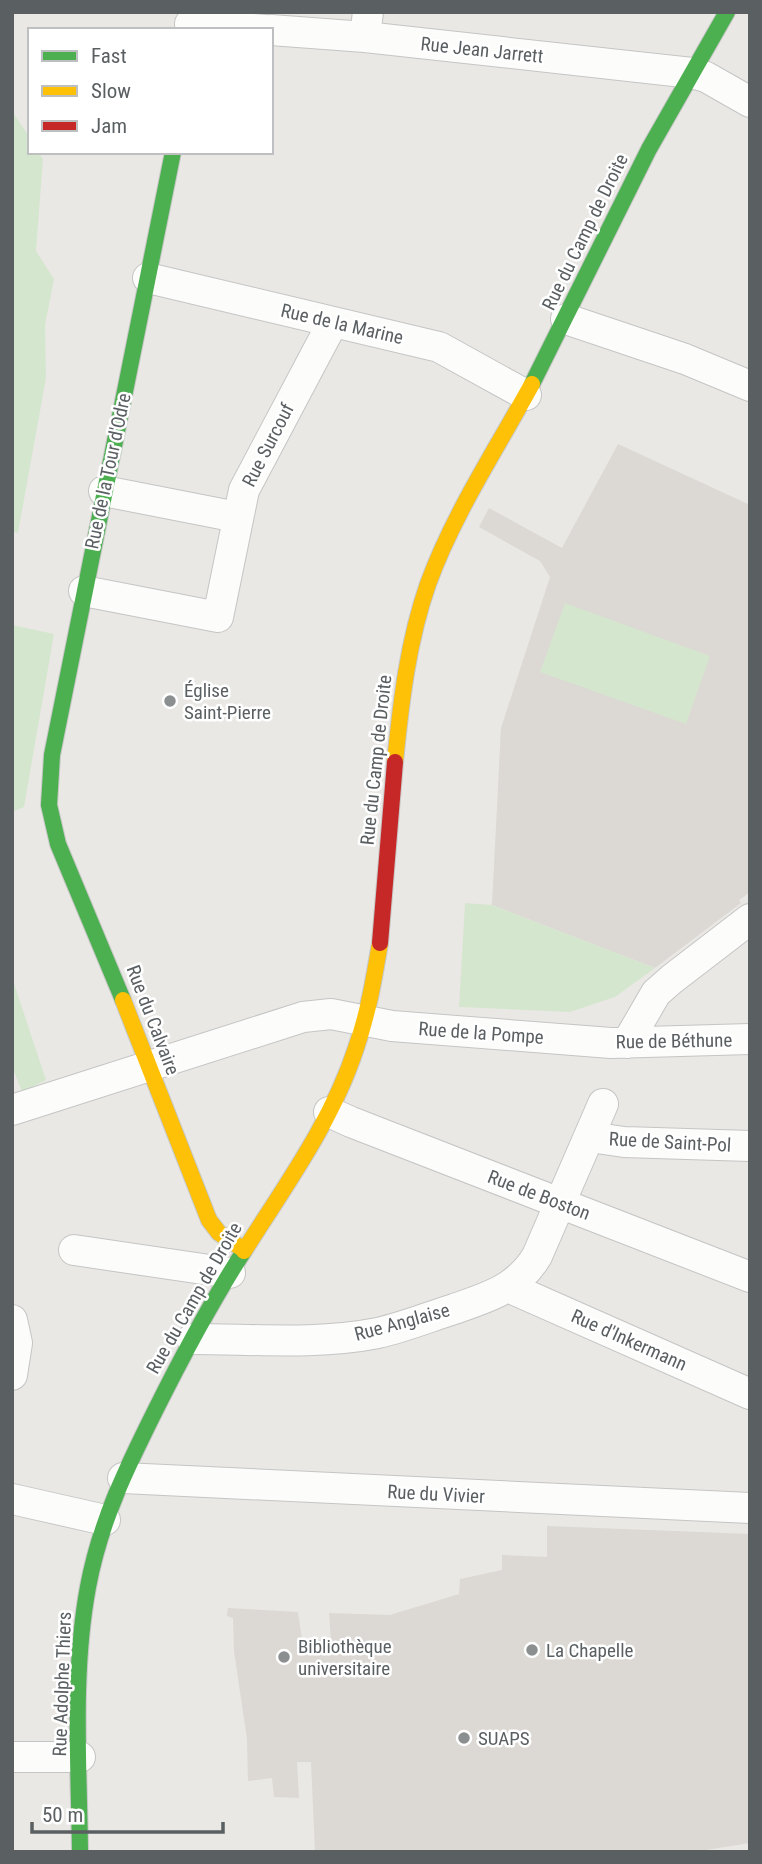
<svg xmlns="http://www.w3.org/2000/svg" width="762" height="1864" font-family="'Roboto Condensed',sans-serif">
  <style>
    .education { fill: #dcd8d3 }
    .green { fill: #d5e6cf }
    .lines { fill: none; stroke-linecap: round; stroke-linejoin: round }
    .street-casing { stroke: #c5c5c5; stroke-width: 32 }
    .fast-casing { stroke: #c6c7c6; stroke-width: 18 }
    .slow-casing { stroke: #c6c7c6; stroke-width: 18 }
    .jam-casing { stroke: #c6c7c6; stroke-width: 18 }
    .street { stroke: #fcfcfb; stroke-width: 30 }
    .fast { stroke: #4caf50; stroke-width: 16 }
    .slow { stroke: #ffc107; stroke-width: 16 }
    .jam { stroke: #c62828; stroke-width: 16 }
    .poi-dot { fill: #8c8f90; stroke: #fff; stroke-width: 2.5 }
    .labels { text-anchor: middle; dominant-baseline: central; stroke-width: 5; stroke-linejoin: round; paint-order: stroke }
    .street-label { font-size: 19px; fill: #5a5f62; stroke: #fff }
    .poi-label { font-size: 19px; fill: #5a5f62; stroke: #fff; text-anchor: start }
  </style>
  <rect width="100%" height="100%" fill="#eae8e4"/>
  <path class="education" d="M 618,444 L 750,505 L 750,892 L 739,900 L 741,903 L 655,968 L 492,905 L 501,728 L 550,577 L 540,561 L 479,527 L 489,508 L 562,548 Z
    M 547,1526 L 750,1534 L 750,1843 L 693,1852 L 315,1852 L 311,1762 L 297,1762 L 299,1798 L 274,1797 L 272,1778 L 248,1781 L 247,1739 L 234,1651 L 233,1618 L 227,1616 L 228,1608 L 298,1612 L 302,1640 L 331,1640 L 329,1613 L 390,1615 L 459,1594 L 460,1579 L 502,1570 L 502,1555 L 547,1557 Z"/>
  <path class="green" d="M 12,111 L 30,138 L 30,152 L 38,152 L 43,159 L 36,251 L 54,279 L 45,325 L 46,378 L 18,533 L 12,532 Z
    M 565,603 L 710,656 L 686,724 L 540,672 Z
    M 12,625 L 54,634 L 24,807 L 12,812 Z
    M 465,903 L 492,905 L 655,968 L 615,997 L 570,1012 L 459,1007 Z
    M 12,977 L 46,1080 L 22,1092 L 12,1066 Z"/>
  <g class="lines">
    <g class="street-casing">
      <path id="street" d="M 190,24 L 265,30
        M 271,30 L 365,37 L 692,73 L 706,77 L 750,102
        M 365,37 L 368,12
        M 148,278 L 439,347 L 526,395
        M 566,319 L 685,359 L 750,386
        M 104,491 L 237,517
        M 84,591 L 218,617 L 244,490 L 333,322
        M 627,1043 L 656,993 L 672,979 L 750,919
        M 12,1110 L 303,1017 L 331,1014 L 392,1026 L 611,1043 L 750,1039
        M 329,1112 L 351,1122 L 750,1277
        M 590,1137 L 624,1142 L 750,1146
        M 74,1250 L 230,1273
        M 508,1287 L 750,1394
        M 12,1320 L 17,1343 L 12,1375
        M 192,1339 C 253,1339 317,1345 378,1333 C 404,1327 429,1317 454,1309 C 489,1297 517,1289 537,1256 L 603,1104
        M 123,1478 L 750,1508
        M 12,1499 L 105,1520
        M 12,1757 L 80,1757"/>
    </g>
    <g class="fast-casing">
      <path id="fast" d="M 532,384 L 649,149 L 727,12
        M 123,1000 L 58,844 L 49,805 L 52,755 L 173,152
        M 80,1852 C 79,1764 72,1673 88,1587 C 100,1522 127,1467 156,1409 C 183,1355 211,1302 244,1251"/>
    </g>
    <g class="slow-casing">
      <path id="slow" d="M 395,762 C 401,702 408,641 428,584 C 454,513 496,450 532,384
        M 123,1000 L 209,1220 L 219,1233 L 244,1250
        M 244,1251 C 285,1186 332,1122 356,1048 C 368,1014 374,979 380,943"/>
    </g>
    <g class="jam-casing">
      <path id="jam" d="M 380,943 L 395,762"/>
    </g>
    <use href="#street" class="street"/>
    <use href="#fast" class="fast"/>
    <use href="#slow" class="slow"/>
    <use href="#jam" class="jam"/>
  </g>
  <g class="poi-dot">
    <circle cx="170" cy="701" r="7"/>
    <circle cx="532" cy="1650" r="7"/>
    <circle cx="284" cy="1657" r="7"/>
    <circle cx="464" cy="1738" r="7"/>
  </g>
  <g class="labels">
    <g class="street-label">
      <text transform="translate(482 50) rotate(6)">Rue Jean Jarrett</text>
      <text transform="translate(585 232) rotate(-64)">Rue du Camp de Droite</text>
      <text transform="translate(342 324) rotate(13)">Rue de la Marine</text>
      <text transform="translate(268 445) rotate(-63)">Rue Surcouf</text>
      <text transform="translate(108 471) rotate(-78)">Rue de la Tour d'Odre</text>
      <text transform="translate(376 760) rotate(-84)">Rue du Camp de Droite</text>
      <text transform="translate(153 1020) rotate(69)">Rue du Calvaire</text>
      <text transform="translate(481 1033) rotate(4)">Rue de la Pompe</text>
      <text transform="translate(674 1041) rotate(-1)">Rue de Béthune</text>
      <text transform="translate(670 1142) rotate(3)">Rue de Saint-Pol</text>
      <text transform="translate(539 1195) rotate(21)">Rue de Boston</text>
      <text transform="translate(194 1298) rotate(-60)">Rue du Camp de Droite</text>
      <text transform="translate(402 1322) rotate(-15)">Rue Anglaise</text>
      <text transform="translate(629 1340) rotate(24)">Rue d'Inkermann</text>
      <text transform="translate(436 1494) rotate(3)">Rue du Vivier</text>
      <text transform="translate(62 1684) rotate(-88)">Rue Adolphe Thiers</text>
    </g>
    <g class="poi-label">
      <text x="184" y="690">Église<tspan x="184" dy="22">Saint-Pierre</tspan></text>
      <text x="298" y="1646">Bibliothèque<tspan x="298" dy="22">universitaire</tspan></text>
      <text x="546" y="1650">La Chapelle</text>
      <text x="478" y="1738">SUAPS</text>
    </g>
  </g>
  <rect width="762" height="1864" fill="none" stroke="#5a5f62" stroke-width="28"/>
  <rect x="28" y="28" width="245" height="126" fill="#ffffff" stroke="#bdbfc0" stroke-width="2"/>
  <rect x="42" y="51" width="35" height="10" fill="#4caf50" stroke="#bdbfc0" stroke-width="2"/>
  <text x="91" y="63" font-size="21" fill="#5a5f62">Fast</text>
  <rect x="42" y="86" width="35" height="10" fill="#ffc107" stroke="#bdbfc0" stroke-width="2"/>
  <text x="91" y="98" font-size="21" fill="#5a5f62">Slow</text>
  <rect x="42" y="121" width="35" height="10" fill="#c62828" stroke="#bdbfc0" stroke-width="2"/>
  <text x="91" y="133" font-size="21" fill="#5a5f62">Jam</text>
  <path d="M32 1822v10h191v-10" fill="none" stroke="#5a5f62" stroke-width="3.5"/>
  <text x="42" y="1822" font-size="21" fill="#5a5f62" stroke="#ffffff" stroke-width="5" paint-order="stroke">50 m</text>
</svg>
